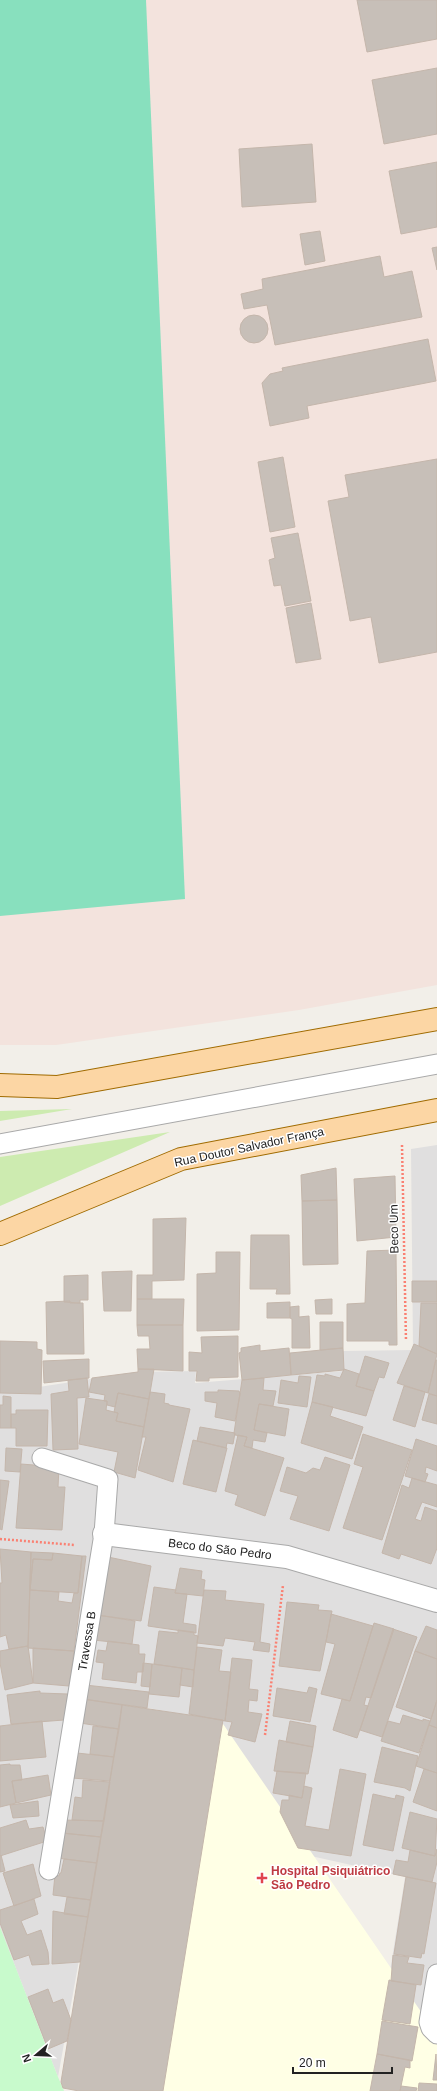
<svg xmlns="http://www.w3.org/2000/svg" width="437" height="2091" font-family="Arial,sans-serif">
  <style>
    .residential { fill: #e0dfdf }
    .education { fill: #ffffe5 }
    .military { fill: #f3e3dd }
    .grass { fill: #cdebb0 }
    .park { fill: #c8facc }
    .pitch { fill: #88e0be }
    .building { fill: #c7bfb8; stroke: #c4b6ab }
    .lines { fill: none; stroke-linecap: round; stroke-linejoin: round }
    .service-casing { stroke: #a9a9a9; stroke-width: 21 }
    .minor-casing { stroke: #a9a9a9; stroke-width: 24 }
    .primary-casing { stroke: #a06b00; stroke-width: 24 }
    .path { stroke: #fa8072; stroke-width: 2.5; stroke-dasharray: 2 2; stroke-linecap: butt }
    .service { stroke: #fff; stroke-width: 19 }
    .minor { stroke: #fff; stroke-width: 22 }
    .primary { stroke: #fcd6a4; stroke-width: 22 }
    .health-dot { fill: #e0444e; stroke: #fff; stroke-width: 1.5 }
    .labels { text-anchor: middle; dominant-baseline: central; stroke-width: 3; stroke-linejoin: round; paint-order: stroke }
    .street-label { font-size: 12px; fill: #222; stroke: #fff }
    .health-label { font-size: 12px; font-weight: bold; fill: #be3a42; stroke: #fff; text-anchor: start }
  </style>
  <rect width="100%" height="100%" fill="#f2efe9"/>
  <path class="residential" d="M 437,1145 L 437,2091 L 371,2091 L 405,1877 L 302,1854 L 221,1721 L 125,1704 L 58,2077 L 0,1927 L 0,1393 L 136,1372 L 196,1371 L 195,1383 L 343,1371 L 343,1351 L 413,1350 L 411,1149 Z"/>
  <path class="education" d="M 221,1721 L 437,2035 L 437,2091 L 159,2091 Z"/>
  <path class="military" d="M 0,0 L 437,0 L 437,985 L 299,1010 L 56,1045 L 0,1045 Z"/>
  <path class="grass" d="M 72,1109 L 0,1121 L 0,1111 Z
    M 170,1132 L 0,1206 L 0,1157 Z"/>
  <path class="park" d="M 0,1927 L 58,2077 L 64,2091 L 0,2091 Z"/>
  <path class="pitch" d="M 0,0 L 146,0 L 185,899 L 0,916 Z"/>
  <path class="building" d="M 357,0 L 437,0 L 437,39 L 367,52 Z
    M 437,68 L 437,134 L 384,144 L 372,80 Z
    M 312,144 L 316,202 L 242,207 L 239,149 Z
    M 437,162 L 437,227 L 401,234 L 389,171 Z
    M 320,231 L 325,261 L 305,265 L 300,234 Z
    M 437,247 L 437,270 L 432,248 Z
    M 380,256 L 384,277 L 412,271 L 422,317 L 275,345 L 267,305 L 244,309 L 241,294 L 263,289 L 262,279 Z
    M240 329a14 14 0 1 1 28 0a14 14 0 1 1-28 0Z
    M 428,339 L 436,381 L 307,406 L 309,418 L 270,426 L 262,383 L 270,374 L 283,371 L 282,368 Z
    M 283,457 L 295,527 L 270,532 L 258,462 Z
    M 437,459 L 437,652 L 379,663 L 371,617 L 350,621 L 328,501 L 349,497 L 345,475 Z
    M 298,533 L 311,601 L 285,606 L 281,585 L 274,586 L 269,560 L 275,558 L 271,538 Z
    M 311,603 L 321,659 L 296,663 L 286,608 Z
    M 336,1168 L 337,1200 L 302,1201 L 301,1175 Z
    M 395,1176 L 396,1237 L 357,1241 L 354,1179 Z
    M 337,1200 L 338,1264 L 303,1265 L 302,1201 Z
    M 186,1218 L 184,1280 L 152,1281 L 152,1299 L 137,1299 L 137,1275 L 153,1275 L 153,1219 Z
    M 251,1235 L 289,1235 L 290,1294 L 276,1294 L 277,1289 L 250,1289 Z
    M 396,1250 L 397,1345 L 389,1345 L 389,1341 L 347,1341 L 347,1304 L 365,1303 L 367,1251 Z
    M 216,1252 L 240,1252 L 239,1330 L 197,1331 L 197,1274 L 216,1273 Z
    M 132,1271 L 131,1311 L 104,1311 L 102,1272 Z
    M 88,1275 L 88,1300 L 80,1300 L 80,1303 L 64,1302 L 64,1276 Z
    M 412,1281 L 437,1281 L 437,1302 L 412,1302 Z
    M 137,1299 L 184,1299 L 183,1325 L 137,1325 Z
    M 332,1299 L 332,1314 L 316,1314 L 315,1300 Z
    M 70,1301 L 70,1303 L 83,1303 L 84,1354 L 47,1354 L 46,1302 Z
    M 290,1302 L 290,1318 L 267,1318 L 267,1303 Z
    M 421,1303 L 437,1303 L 437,1354 L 419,1346 Z
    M 299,1306 L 299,1317 L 309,1316 L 310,1348 L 292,1348 L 292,1319 L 290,1318 L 290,1307 Z
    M 320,1322 L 343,1322 L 343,1348 L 320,1350 Z
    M 137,1325 L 183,1325 L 183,1371 L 138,1369 L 137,1349 L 150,1349 L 149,1336 L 138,1336 Z
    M 238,1336 L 238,1377 L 209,1378 L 209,1381 L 196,1381 L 197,1371 L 189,1371 L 189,1352 L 202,1353 L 201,1337 Z
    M 0,1341 L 37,1342 L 37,1349 L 42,1350 L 41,1394 L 0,1393 Z
    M 414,1344 L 437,1354 L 428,1393 L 397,1383 Z
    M 260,1345 L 260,1351 L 289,1348 L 291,1375 L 242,1380 L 239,1353 L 241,1352 L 241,1348 Z
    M 343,1348 L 344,1370 L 291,1375 L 290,1353 Z
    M 365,1356 L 389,1363 L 384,1378 L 379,1377 L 374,1391 L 356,1386 Z
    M 89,1359 L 89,1378 L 44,1383 L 43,1361 Z
    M 436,1360 L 437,1360 L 437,1396 L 428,1393 Z
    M 138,1369 L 154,1369 L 149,1399 L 118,1393 L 115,1407 L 107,1405 L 107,1401 L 104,1401 L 105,1395 L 89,1392 L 92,1378 L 138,1372 Z
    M 344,1369 L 359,1374 L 356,1386 L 374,1391 L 366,1416 L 312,1402 L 317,1375 L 325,1376 L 325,1374 L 340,1378 Z
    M 299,1376 L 311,1377 L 307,1407 L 278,1403 L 281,1380 L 298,1383 Z
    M 87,1378 L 89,1397 L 77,1398 L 78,1449 L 53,1450 L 51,1394 L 69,1391 L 68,1380 Z
    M 264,1378 L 263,1390 L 276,1391 L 273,1406 L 259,1404 L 254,1430 L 267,1433 L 265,1442 L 253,1440 L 252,1448 L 244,1446 L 247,1437 L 235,1435 L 234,1433 L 242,1380 Z
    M 404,1386 L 425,1392 L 415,1427 L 393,1420 Z
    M 218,1390 L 239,1391 L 240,1394 L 235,1421 L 215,1417 L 217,1403 L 205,1401 L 205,1392 L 218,1392 Z
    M 150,1392 L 165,1394 L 164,1403 L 169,1404 L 169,1405 L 190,1409 L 173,1482 L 138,1470 L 146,1437 L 142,1437 Z
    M 118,1393 L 149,1399 L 144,1427 L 116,1421 L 118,1413 L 114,1412 Z
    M 429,1394 L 437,1396 L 437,1424 L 422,1420 Z
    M 3,1396 L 11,1397 L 11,1428 L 0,1428 L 0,1405 L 3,1405 Z
    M 86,1398 L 107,1401 L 106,1410 L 118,1413 L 116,1421 L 144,1427 L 135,1478 L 114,1472 L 118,1452 L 79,1444 Z
    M 312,1402 L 333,1407 L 330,1416 L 363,1427 L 352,1459 L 301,1443 Z
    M 259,1404 L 289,1409 L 285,1436 L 254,1430 Z
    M 16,1410 L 48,1410 L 47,1446 L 16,1446 L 16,1428 L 11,1428 L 11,1414 L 16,1414 Z
    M 200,1427 L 235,1433 L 233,1444 L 227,1443 L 226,1448 L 197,1441 Z
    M 363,1434 L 412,1450 L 382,1540 L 343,1528 L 363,1467 L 354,1464 Z
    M 238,1435 L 247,1437 L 244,1446 L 284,1458 L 265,1516 L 235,1505 L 238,1495 L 225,1491 Z
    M 416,1439 L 437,1446 L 437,1471 L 426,1467 L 425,1473 L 428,1474 L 425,1482 L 405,1476 Z
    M 193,1440 L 227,1448 L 216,1492 L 183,1484 Z
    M 6,1448 L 22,1449 L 20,1472 L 5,1471 Z
    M 325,1457 L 350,1465 L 329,1531 L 290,1519 L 298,1496 L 280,1491 L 287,1467 L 306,1473 L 313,1468 L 320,1470 Z
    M 21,1464 L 59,1467 L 58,1487 L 65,1487 L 62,1530 L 16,1528 Z
    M 412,1478 L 437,1485 L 437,1507 L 422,1502 L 415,1519 L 421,1521 L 425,1507 L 437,1511 L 437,1548 L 431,1564 L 401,1554 L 399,1559 L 382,1553 L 402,1485 L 409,1488 Z
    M 0,1480 L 9,1481 L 2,1530 L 0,1529 Z
    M 0,1549 L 31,1552 L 28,1646 L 9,1649 L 6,1635 L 0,1637 L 0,1583 L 2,1583 Z
    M 31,1552 L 53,1553 L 52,1560 L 33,1559 L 30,1590 L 59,1592 L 58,1601 L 72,1603 L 74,1593 L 78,1593 L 82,1556 L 86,1556 L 74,1651 L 28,1648 Z
    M 53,1553 L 82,1556 L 78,1593 L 30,1590 L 33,1559 L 52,1560 Z
    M 108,1557 L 151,1566 L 141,1621 L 97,1615 Z
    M 180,1568 L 202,1571 L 201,1579 L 205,1580 L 203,1596 L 175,1593 Z
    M 154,1587 L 176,1590 L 175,1593 L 187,1594 L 183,1623 L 196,1625 L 196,1633 L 148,1626 Z
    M 204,1590 L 226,1591 L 225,1600 L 264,1604 L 260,1642 L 270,1644 L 269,1652 L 253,1650 L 255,1642 L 225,1638 L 223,1646 L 197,1643 Z
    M 287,1602 L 319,1605 L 318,1610 L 332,1611 L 320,1671 L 279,1666 Z
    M 331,1614 L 373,1626 L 350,1701 L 321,1694 L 335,1644 L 326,1642 Z
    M 97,1615 L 135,1621 L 132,1644 L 93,1640 Z
    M 374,1623 L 394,1629 L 371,1698 L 366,1697 L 364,1705 L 368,1706 L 357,1738 L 333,1730 L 342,1699 L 350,1701 Z
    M 426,1626 L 437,1630 L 437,1659 L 415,1651 Z
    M 393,1629 L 417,1637 L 382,1737 L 360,1730 Z
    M 178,1630 L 194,1632 L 194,1635 L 198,1636 L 194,1670 L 154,1664 L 159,1631 L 178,1633 Z
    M 108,1641 L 139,1645 L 139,1654 L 145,1654 L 143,1672 L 137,1672 L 136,1683 L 102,1679 L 104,1663 L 96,1662 L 98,1650 L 106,1651 Z
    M 28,1646 L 33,1683 L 5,1690 L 0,1663 L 0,1651 Z
    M 197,1647 L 222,1650 L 219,1671 L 231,1672 L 225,1721 L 189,1714 Z
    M 33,1648 L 74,1651 L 69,1686 L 33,1683 Z
    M 415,1651 L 437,1659 L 437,1700 L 431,1719 L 396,1707 Z
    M 232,1658 L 252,1660 L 249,1689 L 258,1690 L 257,1701 L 249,1700 L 248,1712 L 262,1714 L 255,1742 L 228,1735 L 232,1722 L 225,1721 Z
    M 143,1663 L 152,1664 L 150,1687 L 141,1686 Z
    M 152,1664 L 182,1668 L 179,1697 L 149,1694 Z
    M 182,1668 L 194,1670 L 193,1687 L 180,1685 Z
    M 85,1685 L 149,1692 L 147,1708 L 83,1699 Z
    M 309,1687 L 317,1689 L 310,1722 L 273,1716 L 277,1688 L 307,1693 Z
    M 40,1691 L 40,1693 L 68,1694 L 64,1720 L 11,1724 L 7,1695 Z
    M 83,1699 L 122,1705 L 119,1729 L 80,1723 Z
    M 437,1700 L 437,1728 L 429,1725 Z
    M 122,1705 L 223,1720 L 163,2091 L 79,2091 L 63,2088 L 61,2082 Z
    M 403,1715 L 423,1721 L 423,1719 L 430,1721 L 419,1753 L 381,1741 L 388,1721 L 400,1724 Z
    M 42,1721 L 46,1757 L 0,1761 L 0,1726 Z
    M 290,1721 L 316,1726 L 313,1747 L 286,1742 Z
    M 429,1725 L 437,1728 L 437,1773 L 416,1766 Z
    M 93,1726 L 119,1729 L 114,1757 L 90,1754 Z
    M 279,1740 L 313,1747 L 308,1774 L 274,1771 Z
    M 382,1747 L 418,1756 L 410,1791 L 405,1788 L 374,1782 Z
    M 77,1753 L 114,1757 L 110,1781 L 72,1778 Z
    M 10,1764 L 10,1765 L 20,1765 L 22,1780 L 12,1781 L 16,1803 L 0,1807 L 0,1765 Z
    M 340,1769 L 366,1774 L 351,1856 L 298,1848 L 280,1812 L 282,1800 L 289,1800 L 289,1795 L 302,1798 L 304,1786 L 312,1788 L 305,1826 L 329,1830 Z
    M 424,1769 L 437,1773 L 437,1811 L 413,1802 Z
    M 277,1771 L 306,1773 L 302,1798 L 273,1793 Z
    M 48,1775 L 51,1795 L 16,1803 L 12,1781 Z
    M 83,1780 L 110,1782 L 104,1821 L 72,1820 L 75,1797 L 82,1798 Z
    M 373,1794 L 395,1799 L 396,1795 L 404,1797 L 393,1851 L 363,1845 Z
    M 38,1801 L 39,1816 L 13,1818 L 10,1805 Z
    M 410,1812 L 437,1819 L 435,1856 L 402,1848 Z
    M 26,1820 L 29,1829 L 43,1827 L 47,1841 L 0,1856 L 0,1828 Z
    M 64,1820 L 104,1821 L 101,1837 L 62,1833 Z
    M 62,1833 L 101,1837 L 97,1863 L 57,1858 Z
    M 437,1849 L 437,1862 L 432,1882 L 393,1874 L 396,1860 L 408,1862 L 410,1850 L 435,1856 Z
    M 1,1855 L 5,1871 L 0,1872 L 0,1856 Z
    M 64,1859 L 97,1863 L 91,1900 L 53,1895 L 55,1875 L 59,1876 L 60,1873 L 61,1873 Z
    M 33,1864 L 41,1896 L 14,1906 L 3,1873 Z
    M 406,1877 L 436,1883 L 424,1954 L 422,1953 L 421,1958 L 394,1954 Z
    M 67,1897 L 91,1900 L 88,1917 L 64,1914 Z
    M 34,1899 L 38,1914 L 21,1921 L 27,1935 L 41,1930 L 48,1952 L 49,1964 L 32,1965 L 29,1955 L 14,1960 L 0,1923 L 0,1910 Z
    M 53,1911 L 88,1917 L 80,1962 L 52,1964 Z
    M 393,1955 L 409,1957 L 407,1963 L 424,1965 L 421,1985 L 391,1981 Z
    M 389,1980 L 416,1985 L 410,2024 L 382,2020 Z
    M 48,1989 L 53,2003 L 63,1999 L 71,2020 L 67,2041 L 48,2049 L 28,1997 Z
    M 382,2021 L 418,2027 L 412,2061 L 377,2054 Z
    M 377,2054 L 410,2060 L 410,2068 L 405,2067 L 400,2091 L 370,2091 Z
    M 436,2054 L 437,2080 L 433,2080 Z
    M 419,2083 L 437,2084 L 437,2091 L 418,2091 Z
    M 401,2086 L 417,2088 L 416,2091 L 400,2091 Z"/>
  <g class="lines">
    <g class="service-casing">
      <path id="service" d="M 0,1144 L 437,1064
        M 42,1458 L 108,1479 L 104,1534 L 49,1870
        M 437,1974 L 429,2022 L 431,2028 L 437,2034"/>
    </g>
    <g class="minor-casing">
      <path id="minor" d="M 104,1534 L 287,1557 L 437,1601"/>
    </g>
    <g class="primary-casing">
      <path id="primary" d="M 0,1085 L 57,1087 L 437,1019
        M 0,1234 L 181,1159 L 437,1110"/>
    </g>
    <path class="path" d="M 402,1145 L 406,1341
      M 0,1539 L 75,1545
      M 265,1735 L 283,1585"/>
    <use href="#service" class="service"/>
    <use href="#minor" class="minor"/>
    <use href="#primary" class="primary"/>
  </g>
  <path class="health-dot" d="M260 1872h4v4h4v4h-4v4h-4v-4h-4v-4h4z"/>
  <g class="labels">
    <g class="street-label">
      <text transform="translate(249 1147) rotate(-12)">Rua Doutor Salvador França</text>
      <text transform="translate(394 1229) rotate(-91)">Beco Um</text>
      <text transform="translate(220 1549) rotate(7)">Beco do São Pedro</text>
      <text transform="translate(87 1641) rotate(-81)">Travessa B</text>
    </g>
    <g class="health-label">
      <text x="271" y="1871">Hospital Psiquiátrico<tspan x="271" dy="14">São Pedro</tspan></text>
    </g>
  </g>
  <g transform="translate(36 2055) rotate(251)" stroke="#ffffff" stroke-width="3" paint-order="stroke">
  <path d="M0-3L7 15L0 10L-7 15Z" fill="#222222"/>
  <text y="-6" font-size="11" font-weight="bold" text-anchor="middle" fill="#222222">N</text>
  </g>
  <path d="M293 2067v6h99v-6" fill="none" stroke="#222222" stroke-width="2"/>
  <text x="299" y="2067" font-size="12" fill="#222222" stroke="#ffffff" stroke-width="3" paint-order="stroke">20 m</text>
</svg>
